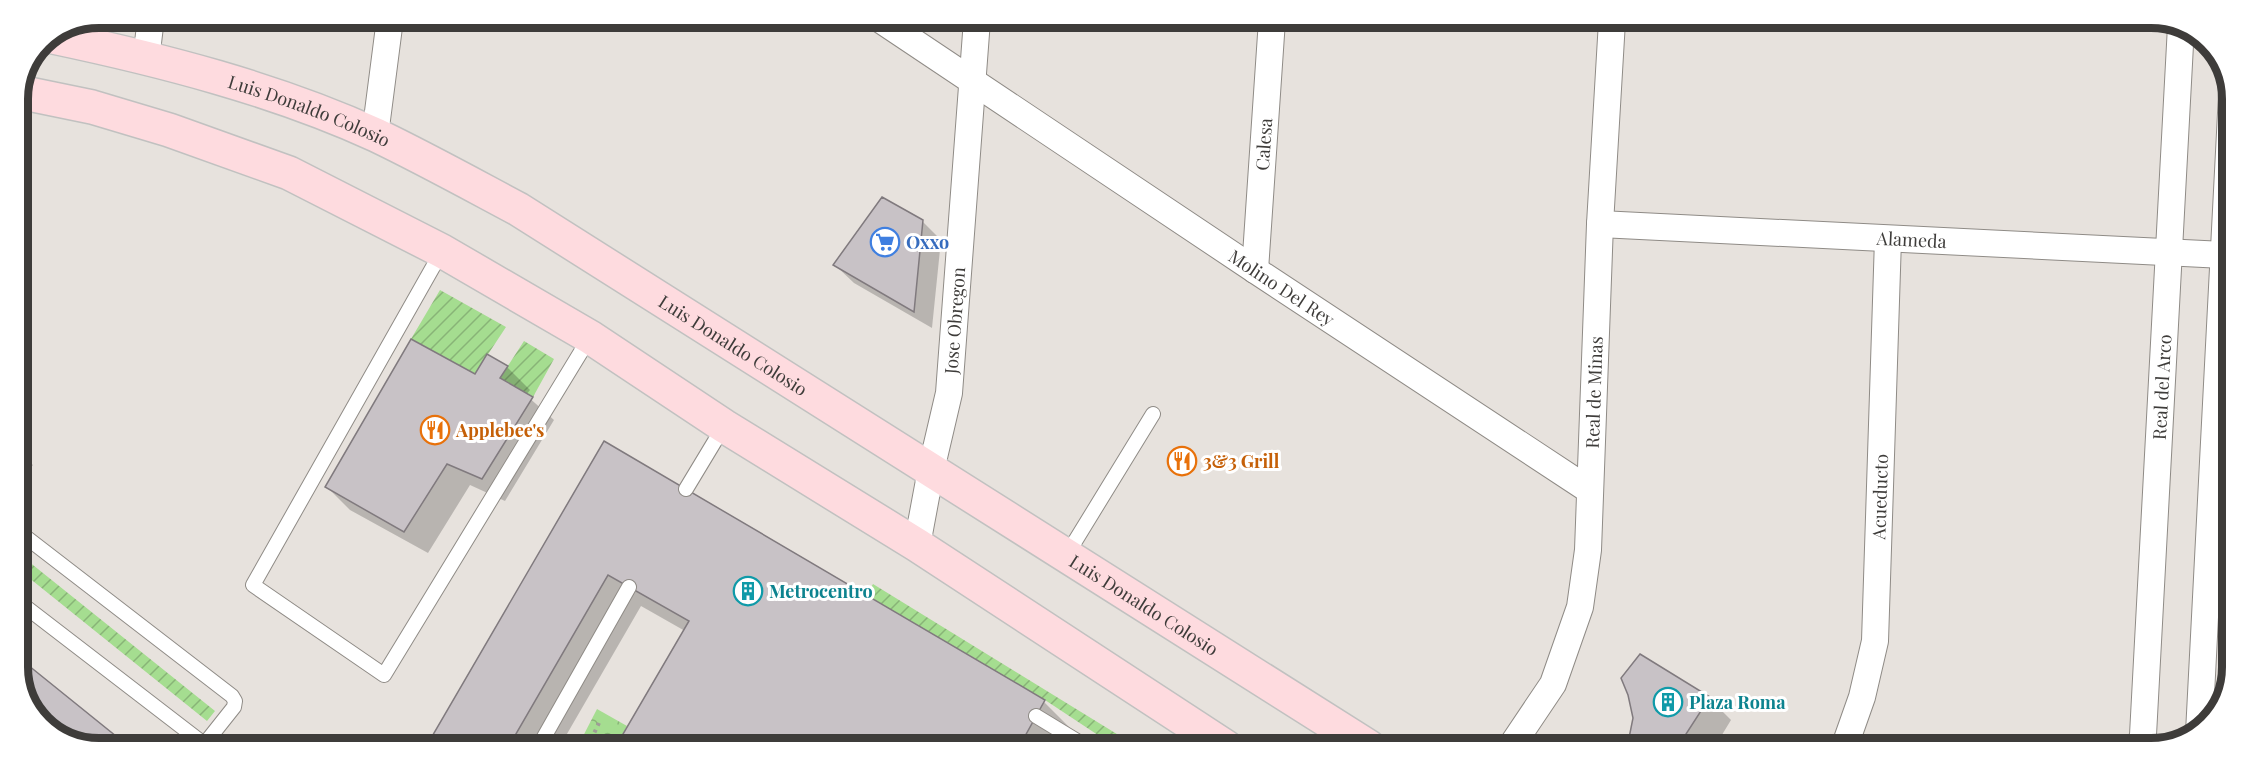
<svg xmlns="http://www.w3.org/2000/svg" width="2250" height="767" font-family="'Playfair Display',serif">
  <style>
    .park { fill: url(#park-crowns) }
    .garden { fill: url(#garden-furrows) }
    .shadow { fill: #0003 }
    .building { fill: #c8c2c6; stroke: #807a7e; stroke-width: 1.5 }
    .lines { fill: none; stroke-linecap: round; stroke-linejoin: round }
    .lane-casing { stroke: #8f8b86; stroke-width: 16 }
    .street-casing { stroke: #8f8b86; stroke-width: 28 }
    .primary-casing { stroke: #c1c1c0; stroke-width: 36 }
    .path { stroke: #a09c98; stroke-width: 4; stroke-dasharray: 3 4.5; stroke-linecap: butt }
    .lane { stroke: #fff; stroke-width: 14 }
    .street { stroke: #fff; stroke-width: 26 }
    .primary { stroke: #fedbdf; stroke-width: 33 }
    .labels { text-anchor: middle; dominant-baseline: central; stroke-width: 6; stroke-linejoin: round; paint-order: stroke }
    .street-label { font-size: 18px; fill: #3e3c3a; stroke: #fff }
    .shop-label { font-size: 18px; font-weight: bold; fill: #366cbe; stroke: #fff; text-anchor: start }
    .food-label { font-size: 18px; font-weight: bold; fill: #c56008; stroke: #fff; text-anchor: start }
    .culture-label { font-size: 18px; font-weight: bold; fill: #0d838f; stroke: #fff; text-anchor: start }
    .rim { fill: none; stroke: #3e3c3a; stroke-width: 8 }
  </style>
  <defs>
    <pattern id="park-crowns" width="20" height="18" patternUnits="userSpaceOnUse" patternTransform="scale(1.5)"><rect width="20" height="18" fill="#a5dd90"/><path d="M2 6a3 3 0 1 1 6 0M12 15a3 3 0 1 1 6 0" fill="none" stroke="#88b477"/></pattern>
    <pattern id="garden-furrows" width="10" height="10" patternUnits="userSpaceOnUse" patternTransform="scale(1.5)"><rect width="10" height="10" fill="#a5dd90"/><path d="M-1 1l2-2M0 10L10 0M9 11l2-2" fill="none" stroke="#88b477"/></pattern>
  </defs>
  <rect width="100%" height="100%" fill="#e7e2dd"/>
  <path class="park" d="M 597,709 L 627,726 L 616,746 L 578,746 Z"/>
  <path class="garden" d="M 440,290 L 506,327 L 475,374 L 411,339 Z
    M 524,341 L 554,359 L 533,397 L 500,378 Z
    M 18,553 L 215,711 L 207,721 L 18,569 Z
    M 873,584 L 1138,747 L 1116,747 L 1045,700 L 866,595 Z"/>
  <path class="shadow" d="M 922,221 L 941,240 L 932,328 L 854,283 L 835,265 Z
    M 507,367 L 530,390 L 526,395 L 554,420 L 505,501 L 470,485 L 428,553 L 350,510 L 327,487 L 475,376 Z
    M 604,443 L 1044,702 L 1076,734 L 1069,747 L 618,746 L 685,631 L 641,606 L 560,746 L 429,746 Z
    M 18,451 L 33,465 L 24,477 L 18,472 Z
    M 1709,698 L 1731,720 L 1714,748 L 1628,748 Z"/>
  <path class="building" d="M 882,197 L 923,220 L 914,312 L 833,265 Z
    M 411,339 L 475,374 L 487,354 L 508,366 L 500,378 L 533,397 L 482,479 L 447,464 L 404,532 L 325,487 Z
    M 604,441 L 1045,700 L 1024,738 L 1039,747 L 616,746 L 689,621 L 608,575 L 509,746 L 427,745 Z
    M 1640,654 L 1710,697 L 1677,748 L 1627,748 L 1633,718 L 1628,695 L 1621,678 Z
    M 18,657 L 127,745 L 74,745 L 35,717 L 18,673 Z"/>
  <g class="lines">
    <g class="lane-casing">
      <path id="lane" d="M 442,251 L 253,585 L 384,675 L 590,337
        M 686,489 L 724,426
        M 18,531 L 232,696 L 235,701 L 234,707 L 207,741 L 200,741 L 18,601
        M 1066,556 L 1153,414
        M 1036,716 L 1087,747
        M 539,746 L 629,587"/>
    </g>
    <g class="street-casing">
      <g id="street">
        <path id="s1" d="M 881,20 L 1255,270 L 1589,490"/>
        <path d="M 146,59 L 151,18"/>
        <path d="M 375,135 L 390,19"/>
        <path id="s2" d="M 1600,224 L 2224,255"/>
        <path id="s3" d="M 1255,270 L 1272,20"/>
        <path id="s4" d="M 917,545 L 931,470 L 949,393 L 977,20"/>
        <path d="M 2199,733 L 2232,94"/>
        <path id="s5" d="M 1510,748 L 1553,684 L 1580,607 L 1588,550 L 1600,224 L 1612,21"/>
        <path id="s6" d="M 1844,748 L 1862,697 L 1875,641 L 1888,239"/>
        <path id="s7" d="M 2139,749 L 2143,735 L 2181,26"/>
      </g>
    </g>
    <g class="primary-casing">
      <g id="primary">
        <path id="s8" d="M 53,37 C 162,60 275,89 376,135 C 424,158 471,184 518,209 L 1369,747"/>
        <path d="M 19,92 L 92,107 L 169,130 L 289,173 L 442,251 L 590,337 L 724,426 L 917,545 L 1226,747"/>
      </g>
    </g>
    <path class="path" d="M 588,746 L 599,723"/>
    <use href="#lane" class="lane"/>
    <use href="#street" class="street"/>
    <use href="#primary" class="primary"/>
  </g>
  <defs>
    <g id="supermarket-ring" transform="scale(1.5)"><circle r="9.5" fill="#fff" stroke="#3f7fe0" stroke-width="1.5"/><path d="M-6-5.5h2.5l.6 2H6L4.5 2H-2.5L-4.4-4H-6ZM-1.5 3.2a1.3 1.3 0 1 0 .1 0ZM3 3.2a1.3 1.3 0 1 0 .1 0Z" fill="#3f7fe0"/></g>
    <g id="restaurant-ring" transform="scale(1.5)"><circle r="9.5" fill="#fff" stroke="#e8710a" stroke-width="1.5"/><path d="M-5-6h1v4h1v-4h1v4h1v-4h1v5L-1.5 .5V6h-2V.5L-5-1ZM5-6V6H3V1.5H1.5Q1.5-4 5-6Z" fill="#e8710a"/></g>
    <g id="building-ring" transform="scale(1.5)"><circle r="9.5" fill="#fff" stroke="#0f9aa8" stroke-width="1.5"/><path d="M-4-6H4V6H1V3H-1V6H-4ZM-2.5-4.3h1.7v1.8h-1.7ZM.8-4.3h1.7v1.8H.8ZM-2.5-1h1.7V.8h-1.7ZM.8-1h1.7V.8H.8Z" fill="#0f9aa8"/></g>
  </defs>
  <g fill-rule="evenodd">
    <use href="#supermarket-ring" x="885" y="242"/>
    <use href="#restaurant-ring" x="435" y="430"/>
    <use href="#restaurant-ring" x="1182" y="461"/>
    <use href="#building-ring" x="748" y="591"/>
    <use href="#building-ring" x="1668" y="702"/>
  </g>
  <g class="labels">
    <g class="street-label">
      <text stroke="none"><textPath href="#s8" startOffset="267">Luis Donaldo Colosio</textPath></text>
      <text stroke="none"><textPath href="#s3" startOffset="126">Calesa</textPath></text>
      <text stroke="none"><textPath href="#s2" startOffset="312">Alameda</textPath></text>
      <text stroke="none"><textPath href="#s1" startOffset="482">Molino Del Rey</textPath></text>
      <text stroke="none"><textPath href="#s4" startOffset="228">Jose Obregon</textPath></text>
      <text stroke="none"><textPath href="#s8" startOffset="753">Luis Donaldo Colosio</textPath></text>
      <text stroke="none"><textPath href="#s7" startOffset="363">Real del Arco</textPath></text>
      <text stroke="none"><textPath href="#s5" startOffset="374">Real de Minas</textPath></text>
      <text stroke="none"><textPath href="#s6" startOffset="256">Acueducto</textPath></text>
      <text stroke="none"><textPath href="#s8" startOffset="1239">Luis Donaldo Colosio</textPath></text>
    </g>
    <g class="shop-label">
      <text x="906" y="242">Oxxo</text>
    </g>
    <g class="food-label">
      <text x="456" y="430">Applebee's</text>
      <text x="1203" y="461">3&amp;3 Grill</text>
    </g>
    <g class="culture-label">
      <text x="769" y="591">Metrocentro</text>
      <text x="1689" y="702">Plaza Roma</text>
    </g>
  </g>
  <path d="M0 0H2250V767H0ZM99 28H2151A71 71 0 0 1 2222 99V667A71 71 0 0 1 2151 738H99A71 71 0 0 1 28 667V99A71 71 0 0 1 99 28Z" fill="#fff" fill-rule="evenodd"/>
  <path class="rim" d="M99 28H2151A71 71 0 0 1 2222 99V667A71 71 0 0 1 2151 738H99A71 71 0 0 1 28 667V99A71 71 0 0 1 99 28Z"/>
</svg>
